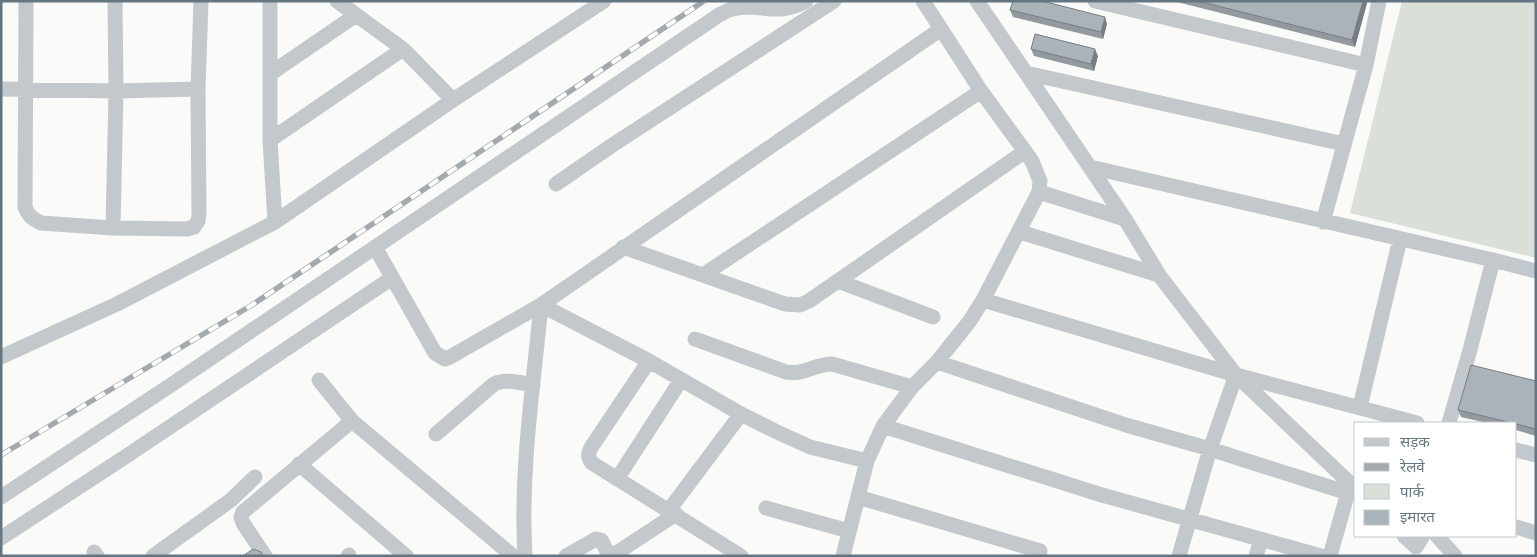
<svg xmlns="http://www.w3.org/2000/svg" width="1537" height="557" font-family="Raleway,'Noto Sans Devanagari',sans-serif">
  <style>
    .green { fill: #dadfd7 }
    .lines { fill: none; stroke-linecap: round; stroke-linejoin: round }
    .minor { stroke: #c3c8cc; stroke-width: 15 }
    .rail-casing { stroke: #a2aab0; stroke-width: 5.5 }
    .rail { stroke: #fff; stroke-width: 4; stroke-dasharray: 11; stroke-linecap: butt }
    .wall { fill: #929a9f }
    .shaded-wall { fill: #777d82 }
    .building { fill: #aab3b9; stroke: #777d82 }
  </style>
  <rect width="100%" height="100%" fill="#fafaf8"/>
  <path class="green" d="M 1402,1 L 1536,1 L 1536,258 L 1350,213 Z"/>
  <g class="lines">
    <path class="minor" d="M 26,1 L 25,207 C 28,216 33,219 41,223 L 113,228 L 187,229 L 194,227 L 198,221 L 199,215 L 198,89 L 201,1
      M 270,1 L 270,140 L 275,222
      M 337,1 L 403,49 L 453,100
      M 977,1 L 1125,219 L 1159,275 L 1236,375 L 1417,423
      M 1095,1 L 1366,65
      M 1026,73 L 1344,144
      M 270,74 L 356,15
      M 1,89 L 116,91 L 198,89
      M 270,140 L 403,49
      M 1090,167 L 1493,260 L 1536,271
      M 556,184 L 611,146 L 834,1
      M 1039,192 L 1125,219
      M 1323,222 L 1366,65 L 1379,1
      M 113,228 L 116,91 L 115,1
      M 1020,232 L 1159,275
      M 375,247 L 435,353 L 445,359 L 450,357 L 541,305 L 941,29
      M 623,247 L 785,304 L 800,305 L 809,301 L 1024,152
      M 703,275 L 981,91
      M 838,281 L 933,317
      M 983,300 L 1236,375 L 1356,489
      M 695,339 L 786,372 C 806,375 814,364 832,364 L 912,387
      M 1,357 L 117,304 L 275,222 L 453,100 L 604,1
      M 649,361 L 592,446 C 588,453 587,457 592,463 L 741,556
      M 937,362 L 1126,425 L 1210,449 L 1348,493
      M 319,380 L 352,421 L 513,556
      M 1360,407 L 1400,239
      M 1449,423 L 1470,350 L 1493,260
      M 883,426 L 1102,495 L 1321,556
      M 436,434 L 494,384 C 505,378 521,383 533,385
      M 1516,450 L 1536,455
      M 299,464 L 406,556
      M 617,479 L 681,380
      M 1,497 L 171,385 L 719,15 C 723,13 728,10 733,9 C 760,2 776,18 806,1
      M 858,497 L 1040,551
      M 766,508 L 849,531
      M 669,510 L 741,414
      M 1516,527 L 1536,533
      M 1404,536 L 1416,547 L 1423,536
      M 1437,536 L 1455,556
      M 1,538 L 128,455 L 392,278
      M 94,552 L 97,556
      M 153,556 L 231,500 L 255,477
      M 265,556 L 243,523 L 241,517 L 243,512 L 352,421
      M 348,556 L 349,555
      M 525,556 C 520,472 533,388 541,305 L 649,361 L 741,414 L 777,432 L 810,447 L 867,461
      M 566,556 L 596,539 L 601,540 C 605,546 606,555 615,554 L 676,514
      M 843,556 L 867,461 L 883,426 L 912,387 L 937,362 L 969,322 L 983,300 L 1039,192 L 1040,181 L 1032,161 L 981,91 L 923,1
      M 1179,556 L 1210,449 L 1236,375
      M 1256,556 L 1261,540
      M 1330,556 L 1350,485"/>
    <g class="rail-casing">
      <path id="rail" d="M 1,455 L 252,305 L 704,1"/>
    </g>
    <use href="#rail" class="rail"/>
  </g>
  <path class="wall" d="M 1173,1 L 1366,1 L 1367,3 L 1355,47 Z
    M 1010,10 L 1107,24 L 1103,39 L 1013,17 Z
    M 1031,49 L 1098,56 L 1094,71 L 1034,56 Z
    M 1536,381 L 1536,436 L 1516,430 L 1516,423 L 1487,423 L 1461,417 L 1458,410 Z"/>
  <path class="shaded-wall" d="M 1363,1 L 1366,1 L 1367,3 L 1355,47 L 1352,40 Z
    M 1105,17 L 1107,24 L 1103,39 L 1101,32 Z
    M 1095,49 L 1098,56 L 1094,71 L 1091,64 Z"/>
  <path class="building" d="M 1013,1 L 1042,1 L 1105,17 L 1101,32 L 1010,10 Z
    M 1198,1 L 1363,1 L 1352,40 Z
    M 1035,34 L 1095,49 L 1091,64 L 1031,49 Z
    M 1471,365 L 1536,381 L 1536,429 L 1516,424 L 1516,423 L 1512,423 L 1458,410 Z
    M 253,549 L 261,552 L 263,556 L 243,556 Z"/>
  <rect width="1537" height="557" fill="none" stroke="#657683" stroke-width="5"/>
  <rect x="1354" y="422" width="162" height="115" fill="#ffffff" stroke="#c1c8cd"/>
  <rect x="1364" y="438" width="25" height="8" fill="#c3c8cc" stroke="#c1c8cd"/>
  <text x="1400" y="447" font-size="15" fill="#657683">सड़क</text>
  <rect x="1364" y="463" width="25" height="8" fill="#a2aab0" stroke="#c1c8cd"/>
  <text x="1400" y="472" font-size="15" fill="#657683">रेलवे</text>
  <rect x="1364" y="484" width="25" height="15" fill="#dadfd7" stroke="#c1c8cd"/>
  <text x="1400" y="497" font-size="15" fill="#657683">पार्क</text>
  <rect x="1364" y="510" width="25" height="15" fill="#aab3b9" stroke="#c1c8cd"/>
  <text x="1400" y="522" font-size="15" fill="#657683">इमारत</text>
</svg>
